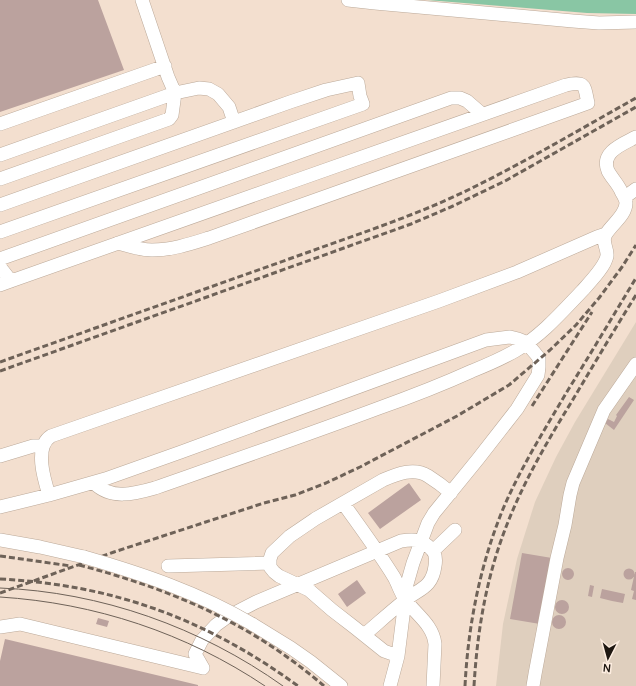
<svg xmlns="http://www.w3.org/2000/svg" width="636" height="686" font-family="Manrope,sans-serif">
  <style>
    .industrial { fill: #dfcfbe }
    .green { fill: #89c6a4 }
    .building { fill: #bba29e }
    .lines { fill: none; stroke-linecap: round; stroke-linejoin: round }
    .minor-casing { stroke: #bba999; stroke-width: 14 }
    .minor { stroke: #fff; stroke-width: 13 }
    .tram { stroke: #6e6258; stroke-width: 1 }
    .rail { stroke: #6e6258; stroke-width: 3; stroke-dasharray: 6 3; stroke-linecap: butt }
    .minor-bridge-casing { stroke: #bba999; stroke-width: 14; stroke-linecap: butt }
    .minor-bridge { stroke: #fff; stroke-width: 13 }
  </style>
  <rect width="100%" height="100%" fill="#f3dfcf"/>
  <path class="industrial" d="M 636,322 L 636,686 L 496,686 L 503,624 L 517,559 L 535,502 L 556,457 L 575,422 Z"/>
  <path class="green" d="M 427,0 L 636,0 L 636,14 L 587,13 Z"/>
  <path class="building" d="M 0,0 L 98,0 L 124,70 L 0,112 Z
    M 629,397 L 634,400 L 614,430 L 605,423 L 608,419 L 614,422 L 617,416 L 616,415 Z
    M 409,483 L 421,500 L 380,529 L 368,513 Z
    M 522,553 L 552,558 L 540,624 L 510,619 Z
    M562 574a6 6 0 1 1 12 0a6 6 0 1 1-12 0Z
    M623.5 574a5.5 5.5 0 1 1 11 0a5.5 5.5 0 1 1-11 0Z
    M 635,572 L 636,572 L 636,600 L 632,599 L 634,591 L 631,590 Z
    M 357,580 L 366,593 L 347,607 L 338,594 Z
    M 590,585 L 594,586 L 592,597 L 588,596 Z
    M 602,589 L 625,594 L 623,603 L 612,601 L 600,598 Z
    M555 607a7 7 0 1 1 14 0a7 7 0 1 1-14 0Z
    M552 622a7 7 0 1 1 14 0a7 7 0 1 1-14 0Z
    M 98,618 L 109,621 L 107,627 L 96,624 Z
    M 5,639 L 198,685 L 198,686 L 0,686 L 0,661 Z"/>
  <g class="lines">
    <g class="minor-casing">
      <path id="minor" d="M 348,0 L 375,3 L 573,21 L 599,23 L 636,22
        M 0,124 L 165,66
        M 0,155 L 175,93 L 199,88 L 209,89 L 218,94 L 229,107 L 234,122
        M 0,179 L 169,119 L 172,115 L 175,93 L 168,77 L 142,0
        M 625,197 L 636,189
        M 0,205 L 290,102 L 326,90 L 358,83 L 360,96 L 363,104 L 0,232
        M 0,259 L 451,98 L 460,98 L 467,101 L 482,114
        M 0,267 L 11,281
        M 0,285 L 11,281 C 196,216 381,150 566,85 C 586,81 584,85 588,103 L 209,238 C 190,244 172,250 152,250 C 140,250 129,246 118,243
        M 0,456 L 33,446 L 43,446
        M 94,483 C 111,500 134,494 155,488 C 229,462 304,436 379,408 C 410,397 441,385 472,371 C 487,365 501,359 515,351 C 541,336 561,313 582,291 C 589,283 605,267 607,256 C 608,248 601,242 606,234 C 612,224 626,215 626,203 C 626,199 623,195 621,191 C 618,184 611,177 608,171 C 600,152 623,144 636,137
        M 49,495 C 44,479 34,447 51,436 L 439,301 L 517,272 L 597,237 L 606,234
        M 343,503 C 360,527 378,551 394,577 C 398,584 400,592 405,599 C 415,614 433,624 435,644 L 433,686
        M 0,507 L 49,495 L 105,479 L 181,452 L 486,340 L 510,337 L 518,339 L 523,341 L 529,346 L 535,353 L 539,358 L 539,367 L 538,375 L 517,409 L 478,459 L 434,513 L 428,523 L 413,563 L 407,584 L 398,656 L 390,686
        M 0,540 L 40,547 L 84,557
        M 433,551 L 455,530
        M 168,566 L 270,563
        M 252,624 L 291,648 L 311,662 L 341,686
        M 0,627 L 20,624 L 203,668
        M 398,656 L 384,651 L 354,627 L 332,610 L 309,590 L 279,576 L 274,572 L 270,567 L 270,559 L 272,553 L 290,536 L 315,519 L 383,480 C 397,474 414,467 428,476 C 436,481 444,487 451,493
        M 203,668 L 195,654 L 202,640 L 216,625 L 227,617 L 256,602 L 401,541 C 413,539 423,539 431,549 C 436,553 436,560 435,566 C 432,589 418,589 404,601 C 390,612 377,624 364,635
        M 533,686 L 535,674 L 557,558 L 565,525 L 570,495 L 573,483 L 604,410 L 636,364"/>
    </g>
    <use href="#minor" class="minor"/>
    <path class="tram" d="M 0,588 C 101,592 200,627 283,686
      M 0,597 C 95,603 186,633 265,686"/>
    <path class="rail" d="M 0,362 L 362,233 C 401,219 441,204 478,185 C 532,158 584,127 636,98
      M 0,371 L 411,224 L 453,206 L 505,181 L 636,107
      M 532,406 L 592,312
      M 0,556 L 71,566
      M 79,565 C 171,589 251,623 324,686
      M 0,579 C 114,585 206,619 298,686
      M 0,593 L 114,552 L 264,503 L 295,495 L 326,483 L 360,467 L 457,416 L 509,385 L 550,350 L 576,325 L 599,298 L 622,267 L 636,245
      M 465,686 C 468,626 480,565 503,509 C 521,467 545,429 568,390 C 591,353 613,316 636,278
      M 474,686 C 477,635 485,584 503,535 C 520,488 545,445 572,401 C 593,366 614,330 636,295"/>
    <g class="minor-bridge-casing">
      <path id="minor-bridge" d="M 84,557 C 143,574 199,593 252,624"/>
    </g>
    <use href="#minor-bridge" class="minor-bridge"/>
  </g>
  <g transform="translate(608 658) rotate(186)" stroke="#fdede0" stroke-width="3" paint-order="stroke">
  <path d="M0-3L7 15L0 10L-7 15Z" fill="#1e1711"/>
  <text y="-6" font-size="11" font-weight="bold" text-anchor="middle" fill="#1e1711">N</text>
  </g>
</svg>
